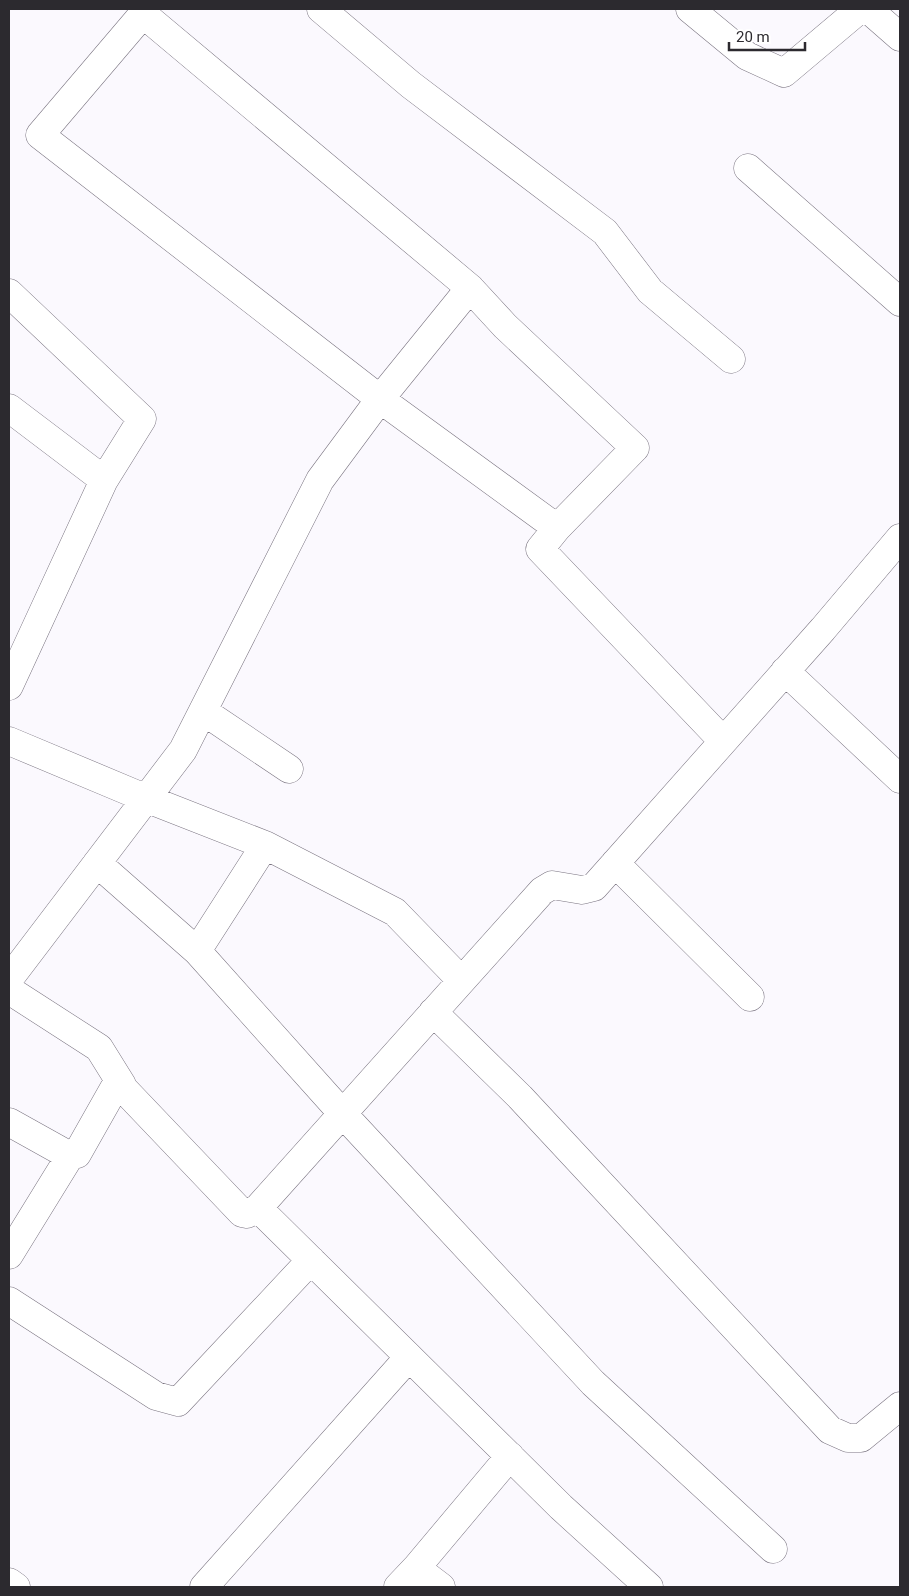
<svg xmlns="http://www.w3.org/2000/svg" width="909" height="1596" font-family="Roboto,sans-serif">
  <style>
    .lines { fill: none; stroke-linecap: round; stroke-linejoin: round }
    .minor-casing { stroke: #7a7480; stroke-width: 29 }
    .minor { stroke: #fff; stroke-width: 28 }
  </style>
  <rect width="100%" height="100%" fill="#fbf9fe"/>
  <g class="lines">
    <g class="minor-casing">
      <path id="minor" d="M 321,9 L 411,85 L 605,232 L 650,291 L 731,359
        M 690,9 L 747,56 L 784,73 L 860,9
        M 868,9 L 900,37
        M 143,14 L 470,288 L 505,326 L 635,448 L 557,528 L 380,399 L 40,135 L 143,14 L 144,9
        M 748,168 L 900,302
        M 9,293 L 142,419 L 104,480 L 9,686
        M 9,408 L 104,480
        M 557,528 L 540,549 L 723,741
        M 785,671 L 900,779
        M 203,711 L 289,769
        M 9,741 L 145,798 L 265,845 L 395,912 L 461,980
        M 97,863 L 197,951 L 342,1113 L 593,1383 L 773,1549
        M 615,863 L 750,997
        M 197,951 L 265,845
        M 9,979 L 183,750 L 320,480 L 380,399 L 470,288
        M 9,990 L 99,1048 L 122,1085
        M 433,1012 L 520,1097 L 830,1430 L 848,1438 L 861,1438 L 900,1406
        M 9,1122 L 70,1156 L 77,1154 L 116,1085 L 119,1084 L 242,1213 L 247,1214 L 258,1208 L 542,891 L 552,885 L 582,890 L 594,887 L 823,629 L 900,538
        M 258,1208 L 561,1507 L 649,1587
        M 9,1255 L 70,1156
        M 9,1301 L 156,1396 L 178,1402 L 311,1260
        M 416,1568 L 441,1587
        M 9,1582 L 16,1587
        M 204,1587 L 409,1357
        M 398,1587 L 416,1568 L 510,1456"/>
    </g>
    <use href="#minor" class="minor"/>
  </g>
  <rect width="909" height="1596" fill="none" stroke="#2c2a2f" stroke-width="20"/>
  <path d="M729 42v8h76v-8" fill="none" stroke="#2c2a2f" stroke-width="2.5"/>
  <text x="736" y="42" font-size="15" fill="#2c2a2f" stroke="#ffffff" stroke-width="4" paint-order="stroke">20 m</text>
</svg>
